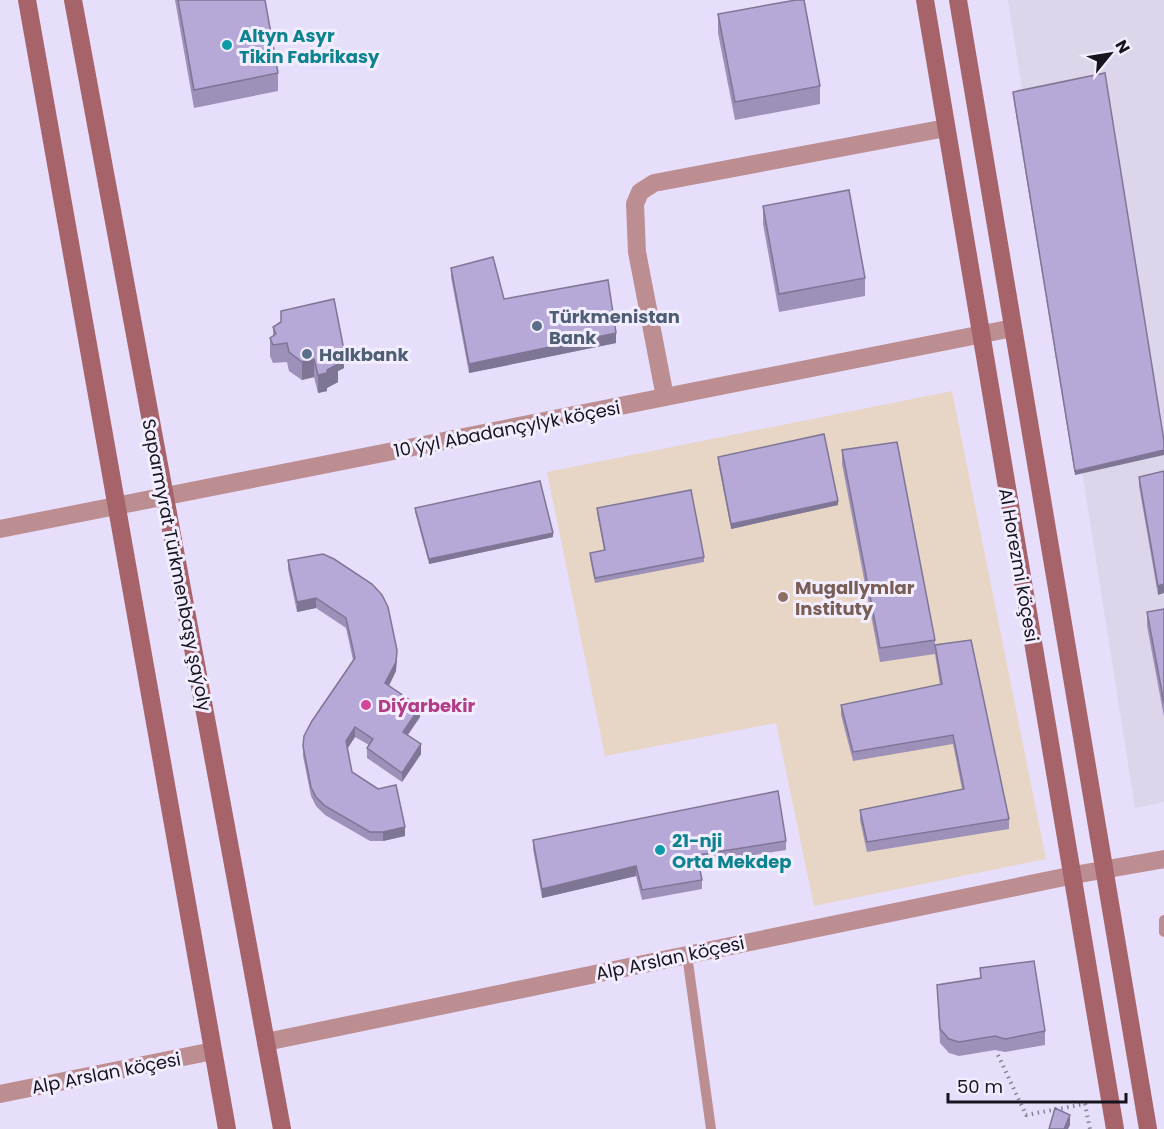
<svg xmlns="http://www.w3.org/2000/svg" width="1164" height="1129" font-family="Poppins,sans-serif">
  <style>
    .industrial { fill: #ddd5ea }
    .education { fill: #e7d6c5 }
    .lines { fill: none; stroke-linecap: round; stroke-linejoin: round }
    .path { stroke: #888397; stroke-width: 4; stroke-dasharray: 1.5 4.5; stroke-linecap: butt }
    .lane { stroke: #bd8e91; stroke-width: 10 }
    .street { stroke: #bd8e91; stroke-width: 18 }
    .secondary { stroke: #a7636a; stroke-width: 18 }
    .wall { fill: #9d90b9 }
    .shaded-wall { fill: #7f7696 }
    .building { fill: #b6a8d7; stroke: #7f7696; stroke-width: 1.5 }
    .culture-dot { fill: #0f9aa8; stroke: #f2edff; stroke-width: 2 }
    .service-dot { fill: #5c6f8a; stroke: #f2edff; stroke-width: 2 }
    .education-dot { fill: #8d6e63; stroke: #f2edff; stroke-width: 2 }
    .hotel-dot { fill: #d1479c; stroke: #f2edff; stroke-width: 2 }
    .labels { text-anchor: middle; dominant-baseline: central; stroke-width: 6; stroke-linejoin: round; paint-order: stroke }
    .culture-label { font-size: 18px; font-weight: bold; fill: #0d838f; stroke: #f2edff; text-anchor: start }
    .service-label { font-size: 18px; font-weight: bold; fill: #4e5e75; stroke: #f2edff; text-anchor: start }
    .street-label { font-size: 18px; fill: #17141d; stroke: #f2edff }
    .education-label { font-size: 18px; font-weight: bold; fill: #785e54; stroke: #f2edff; text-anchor: start }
    .hotel-label { font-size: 18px; font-weight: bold; fill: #b23c85; stroke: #f2edff; text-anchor: start }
  </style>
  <rect width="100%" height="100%" fill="#e6defb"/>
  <path class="industrial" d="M 1008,0 L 1164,0 L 1164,802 L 1135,808 Z"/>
  <path class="education" d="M 952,391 L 1046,859 L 814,906 L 776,723 L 605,756 L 547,472 Z"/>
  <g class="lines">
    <path class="path" d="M 998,1055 L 1026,1115 L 1085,1104 L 1090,1129"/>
    <path class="lane" d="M 1164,920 L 1164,932
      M 687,955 L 711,1129"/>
    <path class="street" d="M 665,397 L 637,252 L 635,204 L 640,192 L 654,183 L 946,128
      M 0,529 L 1013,328
      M 266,1042 L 1074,875 L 1164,859
      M 0,1094 L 213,1051"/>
    <path class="secondary" d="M 27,0 L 227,1129
      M 73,0 L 282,1129
      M 925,0 C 986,377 1054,752 1115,1129
      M 958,0 L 1148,1129"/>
  </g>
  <path class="wall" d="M 175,0 L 265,0 L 278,73 L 278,91 L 194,108 Z
    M 718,14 L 820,86 L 820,104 L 735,120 L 718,33 Z
    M 1013,92 L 1164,441 L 1075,475 L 1013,96 Z
    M 763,206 L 865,278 L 865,296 L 779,312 L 763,224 Z
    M 451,268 L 504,299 L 616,343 L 469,373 L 451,277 Z
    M 281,311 L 344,368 L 338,371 L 338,382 L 327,388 L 327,391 L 318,393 L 314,377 L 302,380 L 289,371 L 287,362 L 273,363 L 270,356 L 270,338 L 273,336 L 273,327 L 281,322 Z
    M 842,450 L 935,640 L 935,645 L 1009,819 L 1009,829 L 867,852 L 860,820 L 860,810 L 962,789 L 953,744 L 853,761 L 841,715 L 841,705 L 940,685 L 935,654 L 880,662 L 842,464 Z
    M 718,457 L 838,505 L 731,529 L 718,462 Z
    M 1164,471 L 1158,595 L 1139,486 L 1139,477 Z
    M 415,508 L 553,537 L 429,564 L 415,512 Z
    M 597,508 L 704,557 L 704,562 L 595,583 L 590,558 L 590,553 L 604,550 L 597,513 Z
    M 288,560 L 397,660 L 396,671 L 389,686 L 420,717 L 408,735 L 421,754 L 402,782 L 367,758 L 367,748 L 369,745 L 355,737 L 347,748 L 352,772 L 405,836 L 383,841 L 370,841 L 325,815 L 316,806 L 311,796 L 303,756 L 303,746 L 353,660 L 346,628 L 316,608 L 297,612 L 288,569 Z
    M 1164,609 L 1164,717 L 1147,626 L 1147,612 Z
    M 533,840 L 786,841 L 786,850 L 699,864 L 702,880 L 702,889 L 642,900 L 636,876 L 542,898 L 533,849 Z
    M 980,968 L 1045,1031 L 1045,1045 L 1005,1052 L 995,1050 L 959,1056 L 949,1053 L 940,1043 L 937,985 L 980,978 Z"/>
  <path class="shaded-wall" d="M 616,333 L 616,343 L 469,373 L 469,364 Z
    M 344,350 L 344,368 L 338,371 L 338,382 L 327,388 L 327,391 L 318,393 L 318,375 L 327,370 L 336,353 Z
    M 314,359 L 314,377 L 302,380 L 302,362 Z
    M 1164,450 L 1164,455 L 1075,475 L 1075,471 Z
    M 838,501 L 838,505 L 731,529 L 731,524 Z
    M 553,533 L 553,537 L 429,564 L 429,559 Z
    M 1164,584 L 1164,593 L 1158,595 L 1158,586 Z
    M 316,598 L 316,608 L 297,612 L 297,602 Z
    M 397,650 L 396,671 L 385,693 L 385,683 Z
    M 420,707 L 420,717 L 403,741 L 403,732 Z
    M 355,727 L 355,737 L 346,751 L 346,741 Z
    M 421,744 L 421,754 L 402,782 L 402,773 Z
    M 405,827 L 405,836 L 383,841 L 383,832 Z
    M 636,866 L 636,876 L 542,898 L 542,889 Z
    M 1070,1115 L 1070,1125 L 1068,1129 L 1064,1129 Z"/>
  <path class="building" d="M 178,0 L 265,0 L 278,73 L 194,90 Z
    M 796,0 L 804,0 L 820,86 L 735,102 L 718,14 Z
    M 1105,73 L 1164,441 L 1164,450 L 1075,471 L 1013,92 Z
    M 849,190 L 865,278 L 779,294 L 763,206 Z
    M 493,257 L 504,299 L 608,280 L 616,333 L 469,364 L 451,268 Z
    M 334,299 L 344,350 L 336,353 L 338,364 L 327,370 L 327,373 L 318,375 L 314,359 L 302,362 L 289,352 L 287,343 L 273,345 L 270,338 L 276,334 L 273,327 L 281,322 L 281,311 Z
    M 824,434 L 838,501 L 731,524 L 718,457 Z
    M 897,442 L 935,640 L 880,648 L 842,450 Z
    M 1164,471 L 1164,584 L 1158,586 L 1139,477 Z
    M 540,481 L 553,533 L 429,559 L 415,508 Z
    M 691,490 L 704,557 L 595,578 L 590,553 L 605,550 L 597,508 Z
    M 323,554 L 334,559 L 372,584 L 382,595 L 388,607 L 397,650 L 396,662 L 385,683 L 420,707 L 403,732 L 421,744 L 402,773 L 367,748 L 373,739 L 355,727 L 346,741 L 352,772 L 378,789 L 396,785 L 405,827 L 383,832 L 370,832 L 325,806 L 316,797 L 311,787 L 303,746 L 304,736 L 312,721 L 355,658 L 346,618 L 316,598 L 297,602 L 288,560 Z
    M 1164,609 L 1164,703 L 1147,612 Z
    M 971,640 L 1009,819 L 867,842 L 860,810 L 964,789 L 953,735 L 853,752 L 841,705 L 942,684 L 935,645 Z
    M 778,791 L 786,841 L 697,855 L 702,880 L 642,890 L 636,866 L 542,889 L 533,840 Z
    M 1034,961 L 1045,1031 L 1005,1039 L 995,1036 L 959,1042 L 949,1039 L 940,1029 L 937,985 L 981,978 L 980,968 Z
    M 1055,1108 L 1070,1115 L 1064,1129 L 1049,1129 Z"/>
  <g class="culture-dot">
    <circle cx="227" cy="45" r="6"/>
    <circle cx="660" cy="850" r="6"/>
  </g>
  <g class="service-dot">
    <circle cx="537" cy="326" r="6"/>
    <circle cx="307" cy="354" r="6"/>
  </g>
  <circle class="education-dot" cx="783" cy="597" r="6"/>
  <circle class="hotel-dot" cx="366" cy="705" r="6"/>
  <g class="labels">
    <g class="culture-label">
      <text x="239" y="35">Altyn Asyr<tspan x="239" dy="21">Tikin Fabrikasy</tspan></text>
      <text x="672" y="840">21-nji<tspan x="672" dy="21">Orta Mekdep</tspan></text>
    </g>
    <g class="service-label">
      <text x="549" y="316">Türkmenistan<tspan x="549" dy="21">Bank</tspan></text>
      <text x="319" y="354">Halkbank</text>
    </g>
    <g class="street-label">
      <text transform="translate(507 429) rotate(-11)">10 ýyl Abadançylyk köçesi</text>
      <text transform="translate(177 565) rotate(79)">Saparmyrat Türkmenbaşy şaýoly</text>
      <text transform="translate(1019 565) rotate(80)">Al Horezmi köçesi</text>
      <text transform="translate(670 958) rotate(-12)">Alp Arslan köçesi</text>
      <text transform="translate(106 1073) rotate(-11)">Alp Arslan köçesi</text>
    </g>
    <g class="education-label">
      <text x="795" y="587">Mugallymlar<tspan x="795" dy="21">Instituty</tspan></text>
    </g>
    <g class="hotel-label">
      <text x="378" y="705">Diýarbekir</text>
    </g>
  </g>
  <g transform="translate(1110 54) rotate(60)" stroke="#f2edff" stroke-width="4.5" paint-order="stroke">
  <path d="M0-4.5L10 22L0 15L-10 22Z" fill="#17141d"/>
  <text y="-9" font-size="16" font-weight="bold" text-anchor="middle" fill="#17141d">N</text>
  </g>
  <path d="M948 1093v9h178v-9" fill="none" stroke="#17141d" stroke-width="3"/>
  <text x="957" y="1093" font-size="18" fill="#17141d" stroke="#f2edff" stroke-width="4.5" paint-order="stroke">50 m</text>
</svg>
